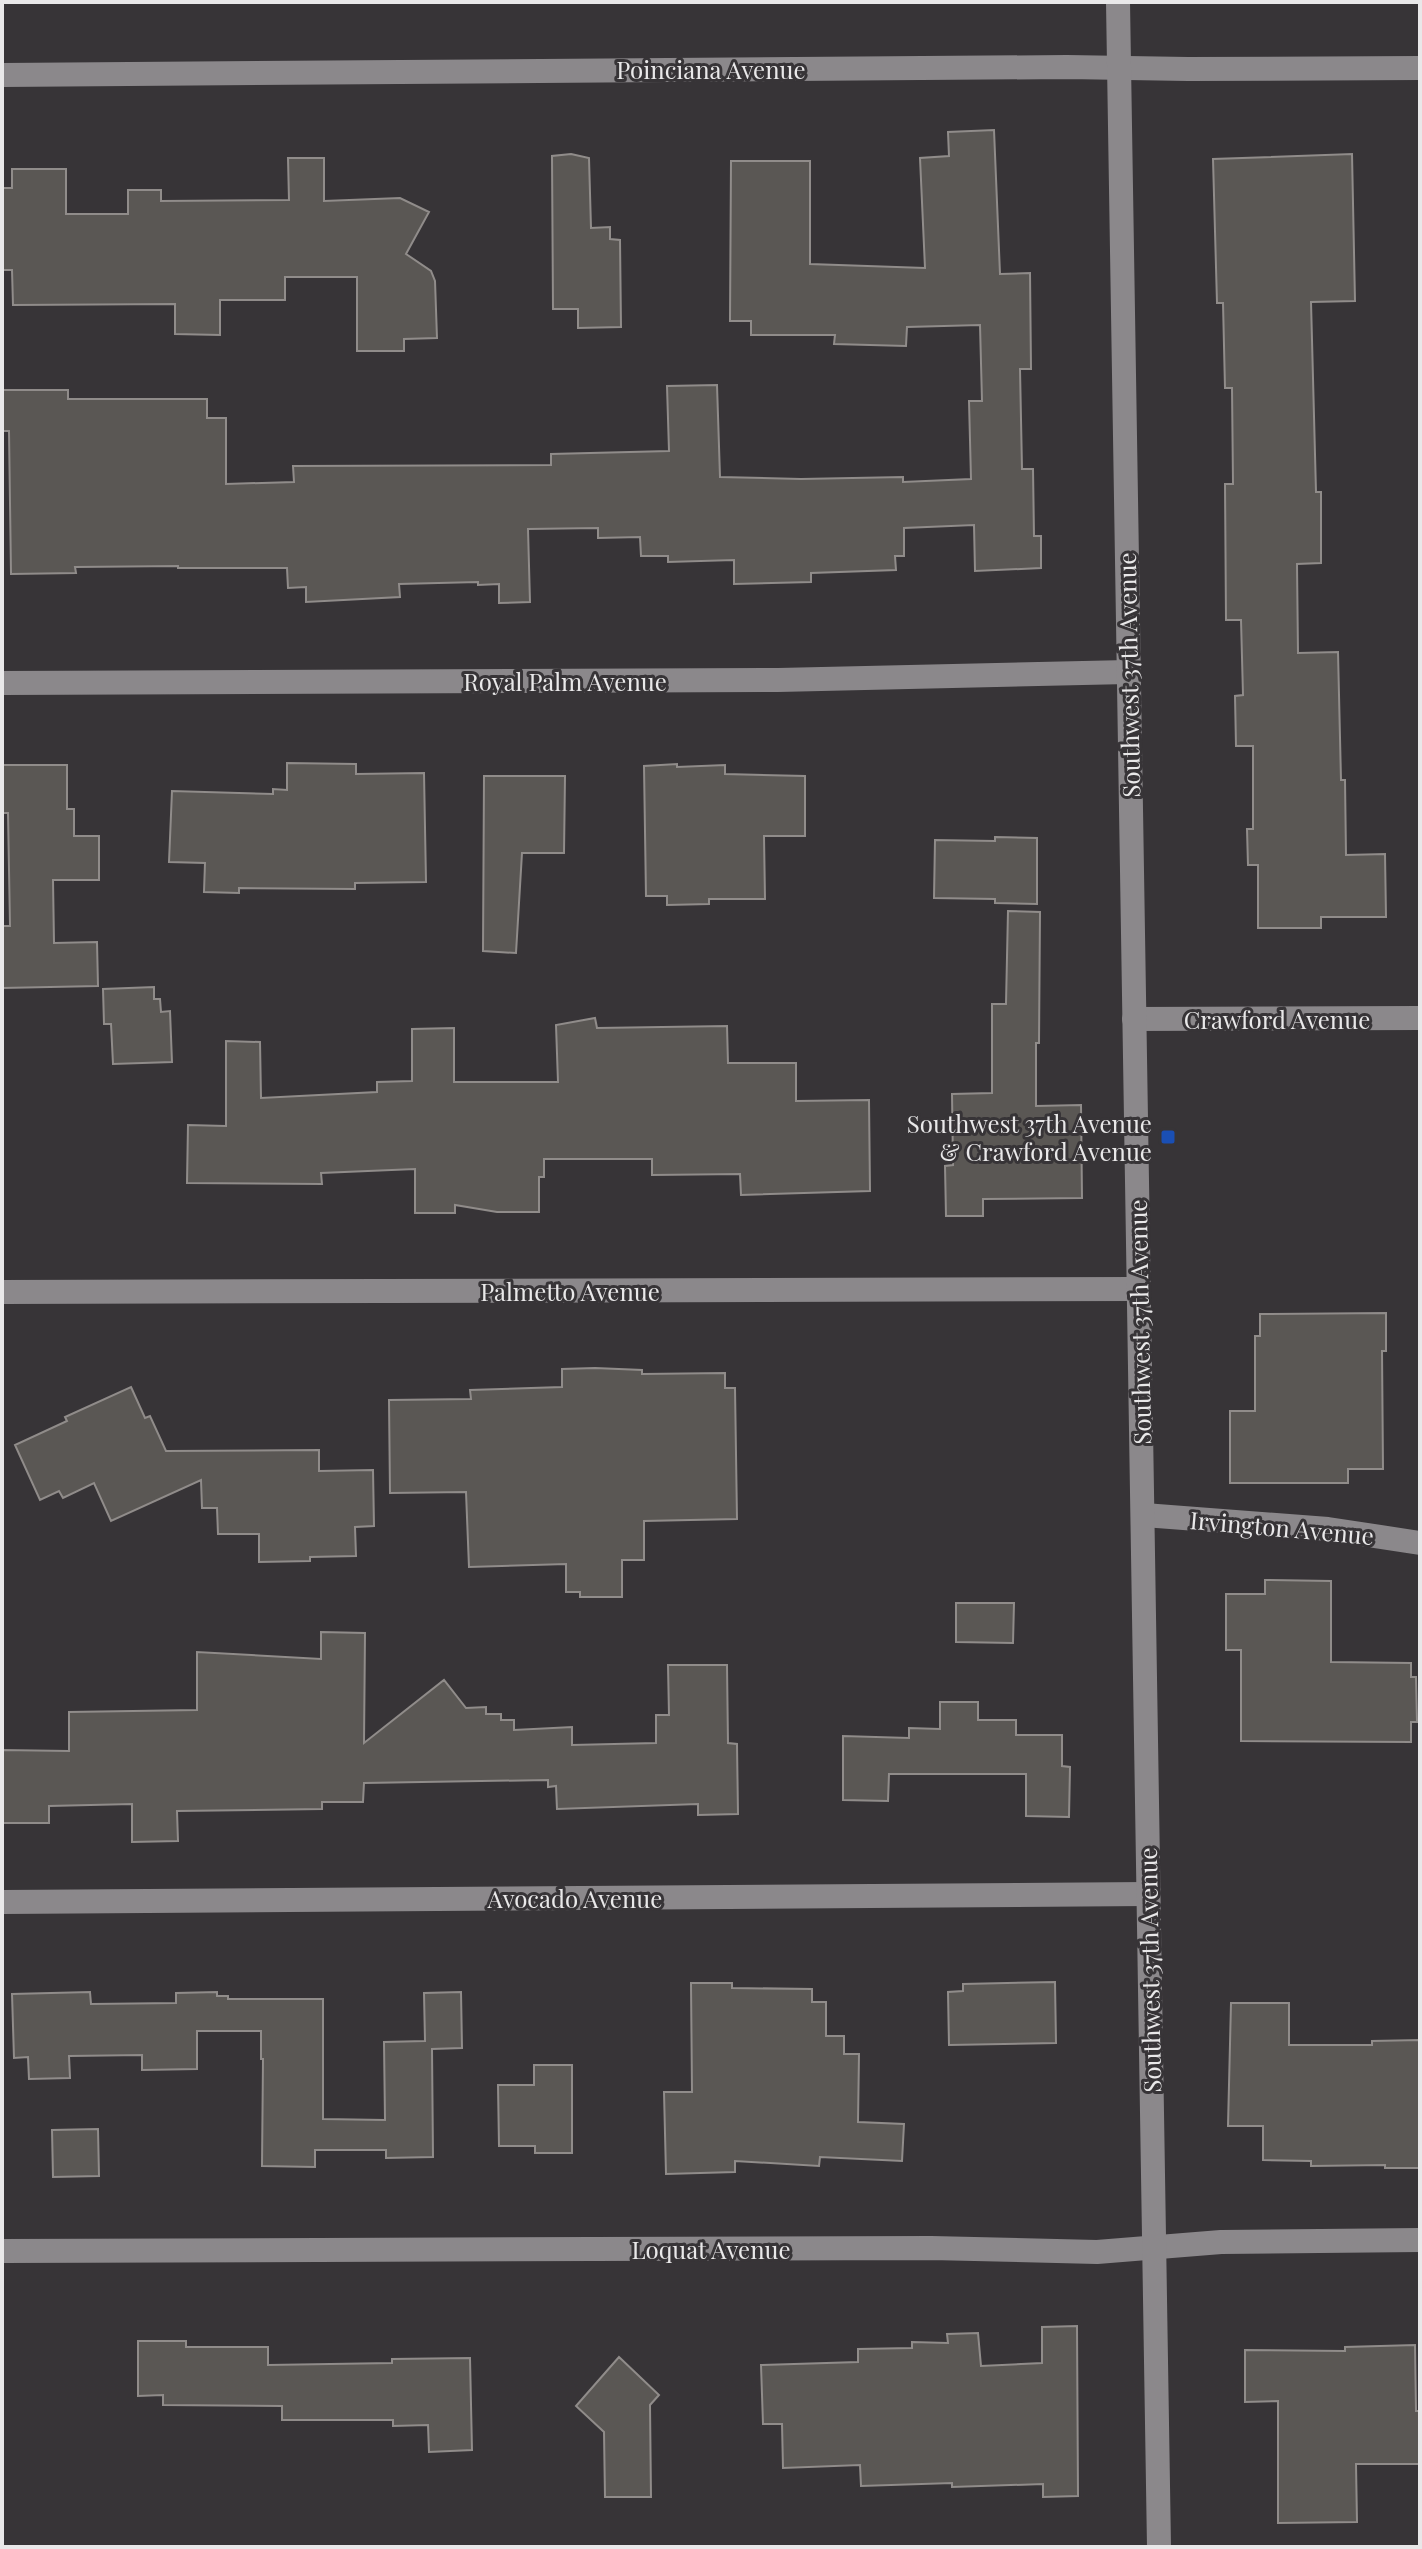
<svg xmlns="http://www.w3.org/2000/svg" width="1422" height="2549" font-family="'Playfair Display',serif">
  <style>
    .building { fill: #5a5754; stroke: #908c8a; stroke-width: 2 }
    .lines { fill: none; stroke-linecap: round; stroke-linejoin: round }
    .street { stroke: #8b888b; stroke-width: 24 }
    .secondary { stroke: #8b888b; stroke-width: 24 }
    .transit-dot { fill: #1a4fb4; stroke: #373437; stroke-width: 3 }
    .labels { text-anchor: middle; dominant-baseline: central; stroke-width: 6; stroke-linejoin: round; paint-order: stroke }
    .street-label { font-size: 24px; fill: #e9e8e9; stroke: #373437 }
    .poi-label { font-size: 24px; fill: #e9e8e9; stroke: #373437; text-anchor: end }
  </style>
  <rect width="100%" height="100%" fill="#373437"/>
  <path class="building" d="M 994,130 L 1000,274 L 1030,273 L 1031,369 L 1020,369 L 1022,469 L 1033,469 L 1034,536 L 1041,536 L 1041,568 L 975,571 L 974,525 L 904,528 L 904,556 L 895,556 L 896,570 L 811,573 L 811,582 L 734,584 L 734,560 L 668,562 L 668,556 L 641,556 L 640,537 L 598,538 L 598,528 L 528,529 L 530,602 L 499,603 L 499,584 L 478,585 L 478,582 L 399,584 L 400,597 L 306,602 L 306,587 L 288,588 L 287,568 L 178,568 L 178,566 L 75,567 L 76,573 L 11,574 L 9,431 L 2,431 L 2,390 L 68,390 L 68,399 L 207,399 L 207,418 L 226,418 L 226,484 L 294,482 L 293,466 L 551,465 L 551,454 L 669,451 L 667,386 L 717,385 L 720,477 L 801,479 L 903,477 L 903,482 L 971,479 L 969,401 L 982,401 L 980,325 L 907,327 L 906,346 L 834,344 L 835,335 L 751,335 L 751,321 L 730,321 L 731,161 L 810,161 L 810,264 L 925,268 L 920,158 L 949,156 L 948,132 Z
    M 571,154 L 589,158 L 591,228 L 610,227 L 610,239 L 620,240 L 621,327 L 578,328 L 578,309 L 553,309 L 552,156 Z
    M 1352,154 L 1355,301 L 1311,302 L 1316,492 L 1321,492 L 1321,563 L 1297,564 L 1298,653 L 1338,652 L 1341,780 L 1345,780 L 1346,855 L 1385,854 L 1386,917 L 1321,917 L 1321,928 L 1258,928 L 1258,865 L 1248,865 L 1247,829 L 1253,829 L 1253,746 L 1236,746 L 1235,696 L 1243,695 L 1241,620 L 1226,620 L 1225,484 L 1233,484 L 1232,388 L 1225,388 L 1223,303 L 1217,303 L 1213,159 Z
    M 288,158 L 324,158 L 324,201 L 400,198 L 429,212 L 406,254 L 431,271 L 435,281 L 437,338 L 404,339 L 404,351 L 357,351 L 357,277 L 285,277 L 285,300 L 220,300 L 220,335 L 175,334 L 175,304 L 13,305 L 12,270 L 2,270 L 2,188 L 12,188 L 12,169 L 66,169 L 66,214 L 128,214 L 128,190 L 161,190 L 161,201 L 289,200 Z
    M 287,763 L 356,764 L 356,774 L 424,773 L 426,882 L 355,883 L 355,889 L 239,888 L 239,893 L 204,892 L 205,863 L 169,862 L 172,791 L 273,794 L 273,789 L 287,790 Z
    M 677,764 L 677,767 L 725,765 L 725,774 L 805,776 L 805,836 L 764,836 L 765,899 L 709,899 L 709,904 L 667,905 L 667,896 L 646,896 L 644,766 Z
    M 2,765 L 67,765 L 67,809 L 74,809 L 74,836 L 99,836 L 99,880 L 53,880 L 54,943 L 97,942 L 98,986 L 2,988 L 2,926 L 10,926 L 8,813 L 2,813 Z
    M 484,776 L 565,776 L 564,853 L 522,853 L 516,953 L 483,951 Z
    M 995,837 L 1037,838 L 1037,904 L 995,903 L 995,899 L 934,898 L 935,840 L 995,841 Z
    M 1008,911 L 1040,912 L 1039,1043 L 1036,1043 L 1036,1106 L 1081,1105 L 1082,1198 L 983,1199 L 983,1216 L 946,1216 L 945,1166 L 953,1165 L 952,1094 L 992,1093 L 992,1004 L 1006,1004 Z
    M 154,987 L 154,999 L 160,999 L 161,1012 L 170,1011 L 172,1062 L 113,1064 L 111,1024 L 104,1024 L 103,989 Z
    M 595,1018 L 597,1028 L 727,1026 L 728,1063 L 796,1063 L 796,1101 L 869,1100 L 870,1191 L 741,1195 L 740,1174 L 652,1175 L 652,1159 L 544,1159 L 544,1177 L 539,1177 L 539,1212 L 497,1212 L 455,1205 L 455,1213 L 415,1213 L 415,1169 L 321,1173 L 322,1184 L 187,1183 L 188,1125 L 226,1126 L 226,1041 L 260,1042 L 261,1098 L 377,1092 L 377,1082 L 412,1081 L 412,1029 L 454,1028 L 454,1082 L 558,1082 L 556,1025 Z
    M 1386,1313 L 1386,1351 L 1382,1351 L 1383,1469 L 1348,1469 L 1348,1483 L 1230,1483 L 1230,1411 L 1255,1411 L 1255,1336 L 1260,1336 L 1260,1314 Z
    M 595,1368 L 642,1370 L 642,1374 L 725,1373 L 725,1388 L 735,1388 L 737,1519 L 644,1521 L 644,1560 L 622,1560 L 622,1597 L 580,1597 L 580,1592 L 566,1592 L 566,1564 L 469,1567 L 466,1492 L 390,1493 L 389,1400 L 471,1399 L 470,1390 L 562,1387 L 562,1369 Z
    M 131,1387 L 145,1418 L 150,1416 L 166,1451 L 319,1450 L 319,1471 L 373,1470 L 374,1526 L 355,1527 L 356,1556 L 310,1557 L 310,1561 L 259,1562 L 259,1534 L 218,1534 L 217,1508 L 202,1508 L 201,1480 L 111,1521 L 94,1483 L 63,1498 L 59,1491 L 40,1500 L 15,1445 L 67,1421 L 65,1417 Z
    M 1265,1580 L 1331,1581 L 1331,1662 L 1411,1663 L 1411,1677 L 1416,1677 L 1417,1722 L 1411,1722 L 1411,1742 L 1241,1741 L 1241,1650 L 1226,1650 L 1226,1594 L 1265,1594 Z
    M 956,1603 L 1014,1603 L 1013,1643 L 956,1642 Z
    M 321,1632 L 365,1633 L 364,1743 L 444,1680 L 466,1708 L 486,1707 L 486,1714 L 501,1714 L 501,1720 L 514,1720 L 514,1730 L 572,1727 L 572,1745 L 656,1743 L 656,1715 L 669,1715 L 668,1665 L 727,1665 L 728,1743 L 737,1744 L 738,1814 L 698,1815 L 698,1804 L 557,1809 L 556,1786 L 548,1787 L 548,1780 L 364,1783 L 363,1802 L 322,1802 L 322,1809 L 177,1811 L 178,1841 L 132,1842 L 132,1804 L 49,1806 L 49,1823 L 2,1823 L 2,1750 L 69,1751 L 69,1712 L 197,1710 L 197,1652 L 321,1659 Z
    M 940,1702 L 978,1702 L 978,1720 L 1016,1720 L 1016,1735 L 1062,1735 L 1062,1766 L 1070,1767 L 1069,1817 L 1026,1816 L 1026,1774 L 889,1774 L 888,1801 L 843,1800 L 843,1736 L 909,1738 L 909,1728 L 940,1729 Z
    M 1055,1982 L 1056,2043 L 949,2045 L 948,1992 L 963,1991 L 963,1984 Z
    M 691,1983 L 732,1983 L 732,1988 L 812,1989 L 812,2002 L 826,2002 L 826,2036 L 844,2036 L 844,2054 L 859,2054 L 858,2122 L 904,2124 L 902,2161 L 820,2157 L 819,2166 L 735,2161 L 735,2172 L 666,2174 L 664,2092 L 692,2092 Z
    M 90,1992 L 91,2004 L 176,2003 L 176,1993 L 217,1992 L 217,1996 L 228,1996 L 228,1999 L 323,1999 L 323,2119 L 385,2120 L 384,2042 L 425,2041 L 424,1993 L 461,1992 L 462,2048 L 432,2049 L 433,2157 L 386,2158 L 386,2150 L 315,2150 L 315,2167 L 262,2166 L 263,2059 L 261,2059 L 261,2031 L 197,2031 L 197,2069 L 142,2070 L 142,2055 L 69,2056 L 70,2078 L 29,2079 L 28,2057 L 14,2058 L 12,1994 Z
    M 1231,2003 L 1289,2003 L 1289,2045 L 1372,2045 L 1372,2041 L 1420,2040 L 1420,2168 L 1385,2168 L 1385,2165 L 1311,2166 L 1311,2161 L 1263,2160 L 1263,2126 L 1228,2126 Z
    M 534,2065 L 572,2065 L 572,2153 L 535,2153 L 535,2146 L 499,2146 L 498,2085 L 534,2085 Z
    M 98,2129 L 99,2176 L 53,2177 L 52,2130 Z
    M 1077,2326 L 1078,2496 L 1043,2497 L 1043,2484 L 952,2487 L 952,2483 L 861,2486 L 860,2465 L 783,2468 L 782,2424 L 763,2424 L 761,2365 L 858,2362 L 858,2349 L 912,2348 L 912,2342 L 948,2343 L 947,2334 L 978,2333 L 981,2366 L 1042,2363 L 1042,2327 Z
    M 138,2341 L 186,2341 L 186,2347 L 268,2347 L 268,2365 L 392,2363 L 392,2359 L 470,2358 L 472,2450 L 429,2452 L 428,2425 L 393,2426 L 393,2420 L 282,2420 L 282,2406 L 163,2405 L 163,2395 L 138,2396 Z
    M 1415,2345 L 1416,2411 L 1420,2411 L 1420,2464 L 1356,2464 L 1357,2522 L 1278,2523 L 1278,2401 L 1245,2402 L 1245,2350 L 1345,2351 L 1345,2347 Z
    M 619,2357 L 659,2395 L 650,2405 L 651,2497 L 605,2497 L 604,2432 L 576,2406 Z"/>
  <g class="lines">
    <path class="street" d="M 2,75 L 1067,67 L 1188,69 L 1420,68
      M 2,683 L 778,680 L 1128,672
      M 1134,1019 L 1420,1018
      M 2,1292 L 1138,1289
      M 1144,1515 L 1328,1529 L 1420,1543
      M 2,1902 L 1148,1894
      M 2,2251 L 931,2248 L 1097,2252 L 1221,2242 L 1420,2240"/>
    <path class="secondary" d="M 1118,2 L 1159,2547"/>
  </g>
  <rect class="transit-dot" x="1160" y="1129" width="16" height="16" rx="4"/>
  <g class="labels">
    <g class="street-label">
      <text x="711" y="69">Poinciana Avenue</text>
      <text transform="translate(1128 675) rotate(-91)">Southwest 37th Avenue</text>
      <text x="565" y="681">Royal Palm Avenue</text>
      <text x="1277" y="1019">Crawford Avenue</text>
      <text x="570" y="1291">Palmetto Avenue</text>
      <text transform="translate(1139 1322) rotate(-91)">Southwest 37th Avenue</text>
      <text transform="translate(1282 1527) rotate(5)">Irvington Avenue</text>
      <text x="575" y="1898">Avocado Avenue</text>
      <text transform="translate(1149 1970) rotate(-91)">Southwest 37th Avenue</text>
      <text x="711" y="2249">Loquat Avenue</text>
    </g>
    <g class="poi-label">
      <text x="1152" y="1123">Southwest 37th Avenue<tspan x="1152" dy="28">&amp; Crawford Avenue</tspan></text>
    </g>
  </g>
  <rect width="1422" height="2549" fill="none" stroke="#e9e8e9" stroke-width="8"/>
</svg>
